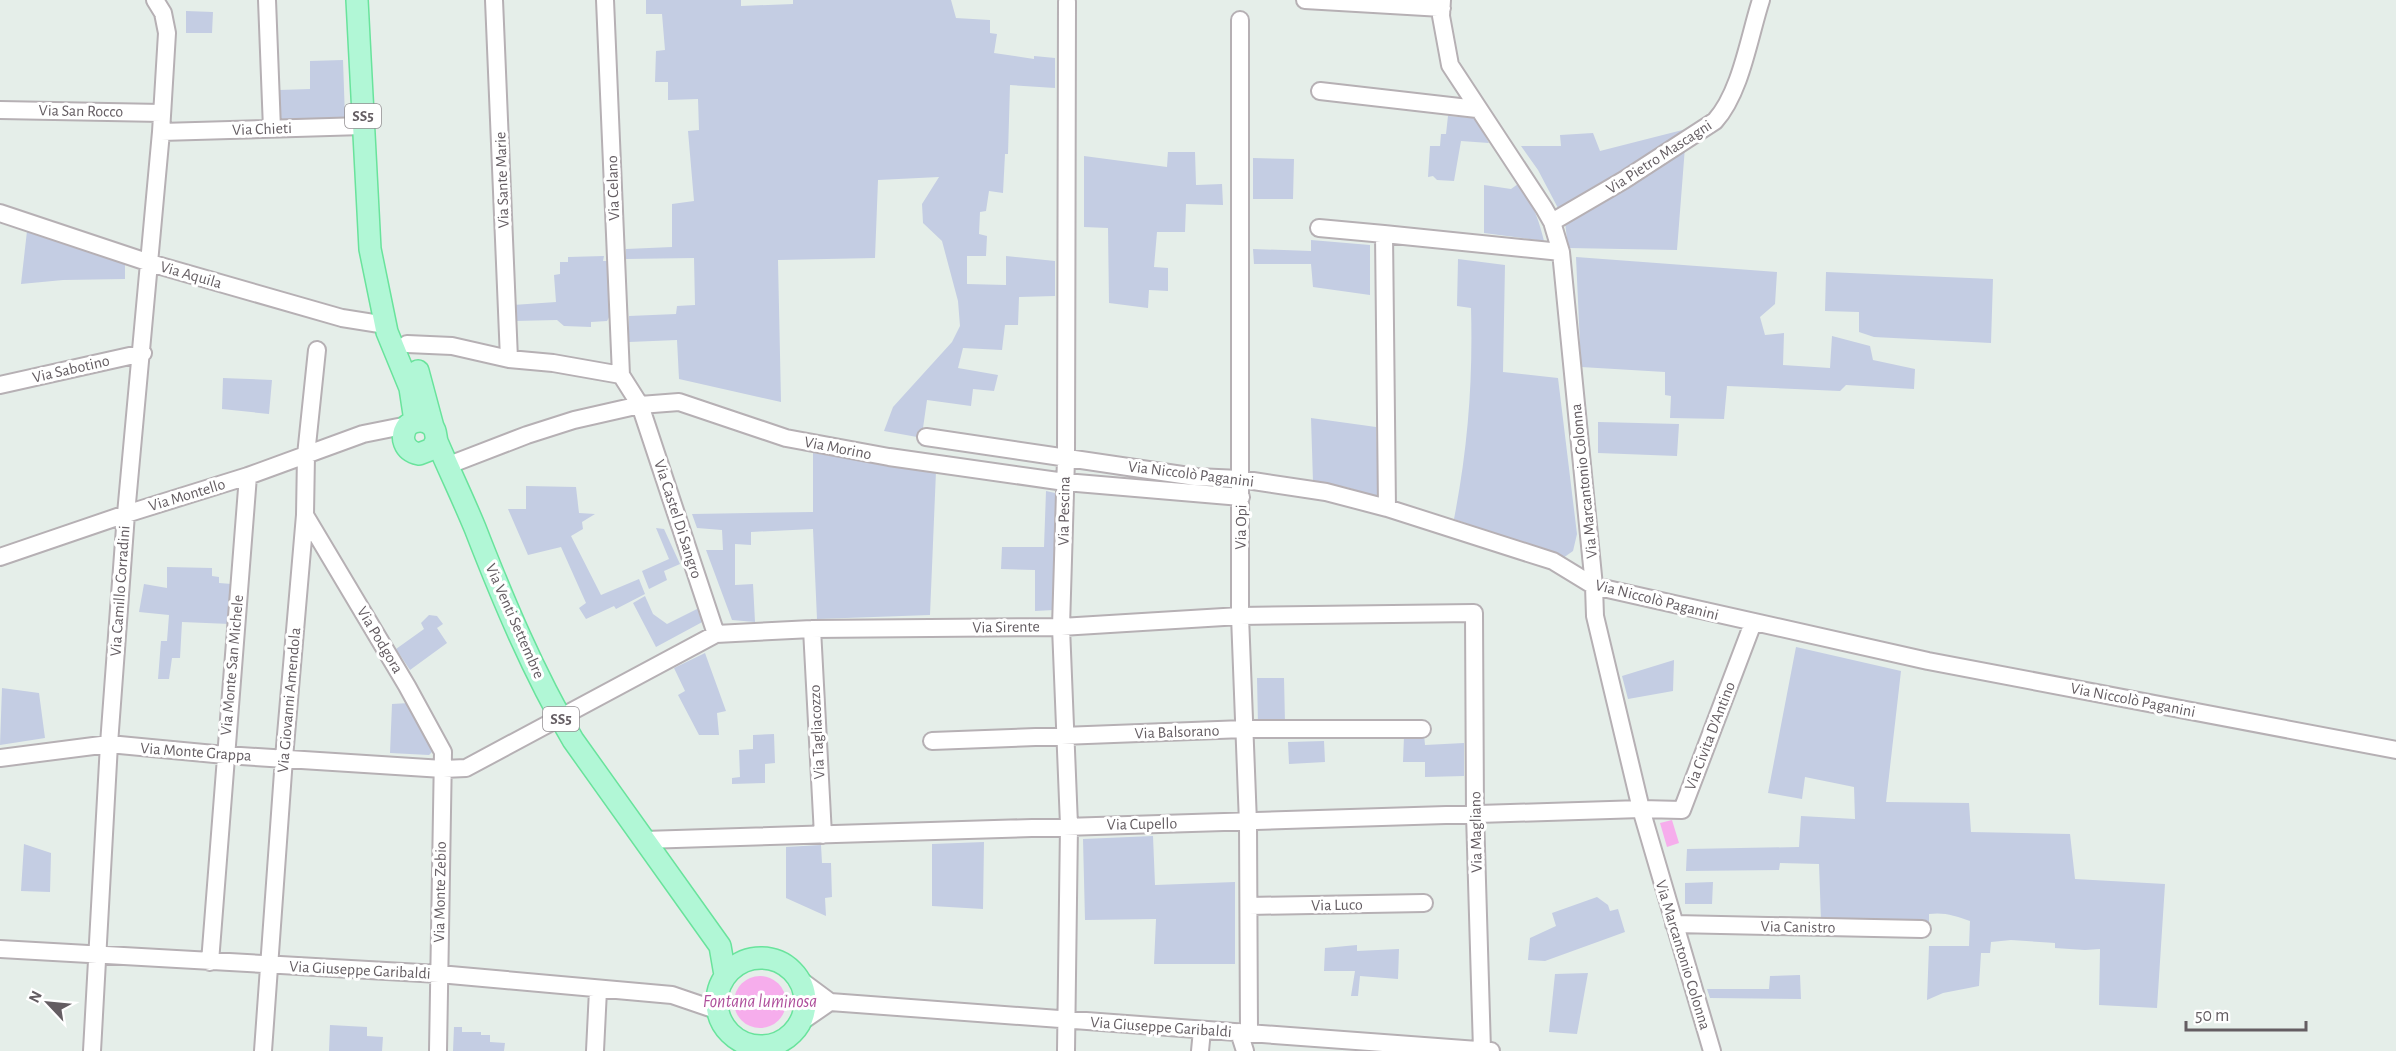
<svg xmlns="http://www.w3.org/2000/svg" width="2396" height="1051" font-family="'Alegreya Sans',sans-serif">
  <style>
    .green { fill: #c4cde3 }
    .water { fill: #f6adec }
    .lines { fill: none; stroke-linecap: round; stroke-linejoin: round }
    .minor-casing { stroke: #b6b0b4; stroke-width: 20 }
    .major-casing { stroke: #69e39c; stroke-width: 24 }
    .minor { stroke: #fff; stroke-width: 16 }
    .major { stroke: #b1f7d6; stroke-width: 21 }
    .labels { text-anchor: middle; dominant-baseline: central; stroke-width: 6; stroke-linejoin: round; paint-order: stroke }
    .shield { fill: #fff; stroke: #928e91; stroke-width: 1.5 }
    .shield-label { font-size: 15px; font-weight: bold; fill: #645d62 }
    .street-label { font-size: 16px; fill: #645d62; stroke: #fff }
    .water-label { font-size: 18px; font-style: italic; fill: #af4f9b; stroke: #fff }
  </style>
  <rect width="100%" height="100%" fill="#e5eee9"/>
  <path class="green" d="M 646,0 L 741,0 L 741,6 L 793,4 L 793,0 L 951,0 L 956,18 L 990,20 L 990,33 L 997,34 L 994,53 L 1034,59 L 1034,56 L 1055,58 L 1055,88 L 1010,85 L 1008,154 L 1005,154 L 1003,193 L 989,191 L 986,211 L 980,212 L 979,234 L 987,236 L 986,256 L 967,256 L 967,284 L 1006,285 L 1006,256 L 1055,261 L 1055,296 L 1019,297 L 1018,325 L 1005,325 L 1002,350 L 963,348 L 958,368 L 998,375 L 994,391 L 973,389 L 971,406 L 927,400 L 923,428 L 917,437 L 884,431 L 893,407 L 952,342 L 960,326 L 958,301 L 942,241 L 923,223 L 922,204 L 939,177 L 878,180 L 875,258 L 778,260 L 781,402 L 679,379 L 677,340 L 629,342 L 629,316 L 676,314 L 677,306 L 695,305 L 694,258 L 626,259 L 626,249 L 672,247 L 672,204 L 694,201 L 688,131 L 699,130 L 698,99 L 668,100 L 668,82 L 655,82 L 656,51 L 665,50 L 662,14 L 646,14 Z
    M 186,11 L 213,12 L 212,33 L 186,33 Z
    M 343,60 L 345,118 L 280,122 L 279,90 L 310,89 L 310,61 Z
    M 1448,116 L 1475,118 L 1489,143 L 1461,141 L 1454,181 L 1437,180 L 1433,176 L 1428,177 L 1430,146 L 1440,146 L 1441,134 L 1446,134 Z
    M 1706,124 L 1559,210 L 1538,170 L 1521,146 L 1561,146 L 1560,135 L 1593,133 L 1600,151 Z
    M 1685,147 L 1677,250 L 1568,248 L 1565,222 Z
    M 1168,152 L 1195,152 L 1196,185 L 1222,184 L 1223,205 L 1186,204 L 1185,232 L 1157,232 L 1154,267 L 1168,268 L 1168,291 L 1149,290 L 1148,308 L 1109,303 L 1108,228 L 1084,227 L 1084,156 L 1167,167 Z
    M 1253,158 L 1294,159 L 1293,199 L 1253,199 Z
    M 1518,184 C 1532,200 1539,220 1544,241 L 1484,233 L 1484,185 L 1511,189 Z
    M 27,231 L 125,263 L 125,279 L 63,280 L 21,284 Z
    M 1311,240 L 1370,245 L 1370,295 L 1313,287 L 1311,264 L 1254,264 L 1253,249 L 1311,251 Z
    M 604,256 L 603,261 L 608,261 L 612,312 L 607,321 L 591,322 L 591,327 L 564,326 L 557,320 L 514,321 L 513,305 L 556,302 L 554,275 L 560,274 L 560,262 L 568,262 L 568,257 Z
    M 1576,257 L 1777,272 L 1775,304 L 1760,317 L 1765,335 L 1784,333 L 1783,365 L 1830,368 L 1832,336 L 1870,346 L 1873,360 L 1915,369 L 1914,389 L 1846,385 L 1840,391 L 1727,386 L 1724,419 L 1670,418 L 1671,396 L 1665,395 L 1665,372 L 1581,367 Z
    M 1458,259 L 1505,265 L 1503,372 L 1558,378 L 1577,534 L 1573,551 L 1563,558 L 1454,519 C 1468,447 1473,381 1471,308 L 1457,306 Z
    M 1826,272 L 1993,279 L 1991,343 L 1874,337 L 1859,332 L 1859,312 L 1825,311 Z
    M 223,378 L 272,380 L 269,414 L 222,409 Z
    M 1311,418 L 1376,427 L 1379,497 L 1346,487 L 1313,482 Z
    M 1598,422 L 1679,424 L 1677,456 L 1598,453 Z
    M 813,453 L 936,471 L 930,615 L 817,619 L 813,529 L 751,532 L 751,545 L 735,544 L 735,585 L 753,584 L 755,622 L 732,620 L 706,550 L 723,550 L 722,530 L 697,528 L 692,514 L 813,512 Z
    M 526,486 L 576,487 L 579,513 L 595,514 L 582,522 L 583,529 L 571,536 L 601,595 L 639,579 L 645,594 L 616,609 L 614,606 L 586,619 L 579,608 L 586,603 L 561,547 L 528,555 L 508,509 L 526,509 Z
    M 1046,491 L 1055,493 L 1054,610 L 1035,611 L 1035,570 L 1001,569 L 1002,547 L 1044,547 Z
    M 656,528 L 664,529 L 680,564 L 664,571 L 667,580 L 649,589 L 642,571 L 669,559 Z
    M 167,567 L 212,568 L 212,576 L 219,577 L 219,583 L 232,584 L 230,624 L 182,622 L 180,658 L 172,658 L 169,679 L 158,679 L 161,641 L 167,641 L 169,615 L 139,612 L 144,584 L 167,588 Z
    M 645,596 L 653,614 L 667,624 L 701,607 L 706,620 L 656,647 L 633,603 Z
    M 429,615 L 437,616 L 443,624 L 437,628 L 447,643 L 410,670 L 396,649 L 424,629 L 421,623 Z
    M 1796,647 L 1901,671 L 1886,802 L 1969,803 L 1971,832 L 2070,834 L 2075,879 L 2165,884 L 2157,1008 L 2099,1005 L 2100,949 L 2085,950 L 2055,948 L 2055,943 L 2011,940 L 1991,942 L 1990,953 L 1981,953 L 1979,986 L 1943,993 L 1927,1000 L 1929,946 L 1969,946 L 1970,921 C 1955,916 1945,912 1929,914 L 1929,922 L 1821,921 L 1819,864 L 1780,863 L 1779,870 L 1686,871 L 1687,849 L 1799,847 L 1801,816 L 1855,819 L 1854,787 L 1805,777 L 1802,799 L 1768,793 Z
    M 705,653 L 726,711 L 717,713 L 719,735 L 699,735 L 678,695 L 685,691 L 674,668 Z
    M 1674,660 L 1673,691 L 1628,699 L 1622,676 Z
    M 1257,678 L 1284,678 L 1285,723 L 1258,724 Z
    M 2,688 L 39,693 L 45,738 L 0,745 Z
    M 409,703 L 434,750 L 429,755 L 390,753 L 392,704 Z
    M 774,734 L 775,763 L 765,764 L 765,783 L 732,784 L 732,778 L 740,777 L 739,750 L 753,749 L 753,735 Z
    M 1424,734 L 1425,745 L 1464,743 L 1464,776 L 1425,777 L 1425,762 L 1403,762 L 1404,736 Z
    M 1324,741 L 1325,762 L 1289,764 L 1288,742 Z
    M 1153,836 L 1155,885 L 1235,882 L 1235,964 L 1154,964 L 1156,919 L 1085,920 L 1083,839 Z
    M 984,842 L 983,909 L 932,906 L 932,844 Z
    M 24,844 L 51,853 L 50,892 L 21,891 Z
    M 821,845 L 822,863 L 831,863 L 832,897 L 825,898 L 826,916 L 786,898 L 786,847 Z
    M 1713,882 L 1712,904 L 1685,904 L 1685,883 Z
    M 1597,897 L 1608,905 L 1610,911 L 1618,909 L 1625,932 L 1545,961 L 1528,960 L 1530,938 L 1556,926 L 1552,913 Z
    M 1357,945 L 1357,951 L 1399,949 L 1398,979 L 1360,976 L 1358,996 L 1351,996 L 1355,971 L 1324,971 L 1325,948 Z
    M 1588,973 L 1577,1034 L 1549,1032 L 1555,974 Z
    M 1800,975 L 1801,999 L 1710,998 L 1707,989 L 1769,989 L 1770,976 Z
    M 330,1025 L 367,1027 L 367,1036 L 383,1037 L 382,1051 L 329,1051 Z
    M 454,1027 L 462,1027 L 462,1032 L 481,1032 L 481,1035 L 490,1035 L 490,1042 L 505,1043 L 504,1051 L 453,1051 Z"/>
  <path class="water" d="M 1672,820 L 1679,843 L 1667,847 L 1660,823 Z
    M734 1002a26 26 0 1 1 52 0a26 26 0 1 1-52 0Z"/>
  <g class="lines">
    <g class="minor-casing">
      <path id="minor" d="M 267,0 L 272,129
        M 494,0 L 509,359
        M 605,0 L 621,375
        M 1305,0 L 1442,8
        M 1442,0 L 1441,16 L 1450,65 L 1544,208 L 1552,222 L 1561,252 L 1594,586 L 1595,616 L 1641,809 L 1712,1051
        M 1240,20 L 1240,616 L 1248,823 L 1249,1033
        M 1320,91 L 1477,109
        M 0,110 L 162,113
        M 161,132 L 363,126
        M 0,213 L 150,263 L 342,318 L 386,325
        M 1552,222 L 1624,180 L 1715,121 C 1741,92 1749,37 1761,0
        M 1319,228 L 1384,234
        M 407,344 L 452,346 L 509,359 L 553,363 L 621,375 L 640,405 L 716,634
        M 0,385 L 143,353
        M 926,437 L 1135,468 L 1196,477 L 1240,479 L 1326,492 L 1387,508 L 1553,561 L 1594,586 L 1928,661 L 2396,750
        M 449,465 L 527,435 L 574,420 L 640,405 L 679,402 L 786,438 L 889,457 L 1065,482 L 1241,497
        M 1387,508 L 1384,234 L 1561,252
        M 305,515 L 407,686 L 443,752 L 438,1051
        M 0,557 L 126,514 L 248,476 L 363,434 L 408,425
        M 812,629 L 823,835
        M 932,741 L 1244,729 L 1422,729
        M 0,758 L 109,744 L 225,755 L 443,769 L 466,768 L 716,634 L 812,629 L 1061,627 L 1240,616 L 1474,613 L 1475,814 L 1482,1050
        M 644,840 L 1641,809 L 1682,810 L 1753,623
        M 1249,906 L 1424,903
        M 1674,924 L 1922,929
        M 0,949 L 439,974 L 672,995 L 716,1010
        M 210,962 L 248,476
        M 799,979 L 830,1002 L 1491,1051
        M 801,1022 L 830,1002
        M 1239,1032 L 1245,1051
        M 92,1051 L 109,744 L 126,514 L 161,132 L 167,33 L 163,13 L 155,0
        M 263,1051 L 284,758 L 305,515 L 306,455 L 317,350
        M 595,1051 L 598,990
        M 758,1051 L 758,1047
        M 1066,1051 L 1069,825 L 1061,627 L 1066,458 L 1067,2
        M 1200,1051 L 1202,1030"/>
    </g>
    <g class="major-casing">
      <path id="major" d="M 357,0 L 370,249 L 387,332 L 410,388 L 415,421
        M 418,371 L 433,427
        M 436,441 L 432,449 L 419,454 C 404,451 399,437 408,425 C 416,420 426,419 433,427 C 437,432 435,438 438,444 C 450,472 463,499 475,528 C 503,600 533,672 573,740 L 720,946 L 725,975
        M717 1002a44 44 0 1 1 88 0a44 44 0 1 1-88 0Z"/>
    </g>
    <use href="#minor" class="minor"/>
    <use href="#major" class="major"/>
  </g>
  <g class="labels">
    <g class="shield">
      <rect x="345" y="104" width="36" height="24" rx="4.5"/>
      <rect x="543" y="707" width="36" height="24" rx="4.5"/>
    </g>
    <g class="shield-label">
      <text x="363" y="116">SS5</text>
      <text x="561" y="719">SS5</text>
    </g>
    <g class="street-label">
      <text transform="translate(81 111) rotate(1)">Via San Rocco</text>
      <text transform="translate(262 129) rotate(-2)">Via Chieti</text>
      <text transform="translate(1659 157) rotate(-33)">Via Pietro Mascagni</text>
      <text transform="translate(502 180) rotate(-92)">Via Sante Marie</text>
      <text transform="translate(613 188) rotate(-92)">Via Celano</text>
      <text transform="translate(191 275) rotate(16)">Via Aquila</text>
      <text transform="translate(71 369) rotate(-13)">Via Sabotino</text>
      <text transform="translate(838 448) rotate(11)">Via Morino</text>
      <text transform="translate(1191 474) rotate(7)">Via Niccolò Paganini</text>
      <text transform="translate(1584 481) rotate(-96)">Via Marcantonio Colonna</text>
      <text transform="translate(187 495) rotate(-17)">Via Montello</text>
      <text transform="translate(1064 511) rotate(-89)">Via Pescina</text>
      <text transform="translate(678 519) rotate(72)">Via Castel Di Sangro</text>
      <text transform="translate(1241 527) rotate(-89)">Via Opi</text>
      <text transform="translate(120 591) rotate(-86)">Via Camillo Corradini</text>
      <text transform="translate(1657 600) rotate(14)">Via Niccolò Paganini</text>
      <text transform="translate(515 621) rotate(66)">Via Venti Settembre</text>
      <text transform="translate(1006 627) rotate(-1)">Via Sirente</text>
      <text transform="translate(380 640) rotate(59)">Via Podgora</text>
      <text transform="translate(232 665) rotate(-85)">Via Monte San Michele</text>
      <text transform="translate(289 700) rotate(-85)">Via Giovanni Amendola</text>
      <text transform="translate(2133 700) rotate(11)">Via Niccolò Paganini</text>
      <text transform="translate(817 732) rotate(-93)">Via Tagliacozzo</text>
      <text transform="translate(1177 732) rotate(-2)">Via Balsorano</text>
      <text transform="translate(1710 736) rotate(-69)">Via Civita D'Antino</text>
      <text transform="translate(196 752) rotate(4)">Via Monte Grappa</text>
      <text transform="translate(1142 824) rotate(-1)">Via Cupello</text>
      <text transform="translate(1476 832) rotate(-91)">Via Magliano</text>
      <text transform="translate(440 892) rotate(-89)">Via Monte Zebio</text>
      <text transform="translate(1337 905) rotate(-1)">Via Luco</text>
      <text transform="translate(1798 927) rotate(1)">Via Canistro</text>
      <text transform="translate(1683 955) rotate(73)">Via Marcantonio Colonna</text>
      <text transform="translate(360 970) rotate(3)">Via Giuseppe Garibaldi</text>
      <text transform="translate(1161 1027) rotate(4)">Via Giuseppe Garibaldi</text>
    </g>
    <g class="water-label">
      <text x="760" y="1002">Fontana luminosa</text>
    </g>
  </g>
  <g transform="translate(48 1003) rotate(296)" stroke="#ffffff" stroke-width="4.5" paint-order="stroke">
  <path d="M0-4.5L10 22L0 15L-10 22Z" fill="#645d62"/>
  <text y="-9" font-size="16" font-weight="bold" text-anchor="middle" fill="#645d62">N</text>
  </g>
  <path d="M2186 1021v9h120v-9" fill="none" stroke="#645d62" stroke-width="3"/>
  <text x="2195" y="1021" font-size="18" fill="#645d62" stroke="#ffffff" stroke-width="4.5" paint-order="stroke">50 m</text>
</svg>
